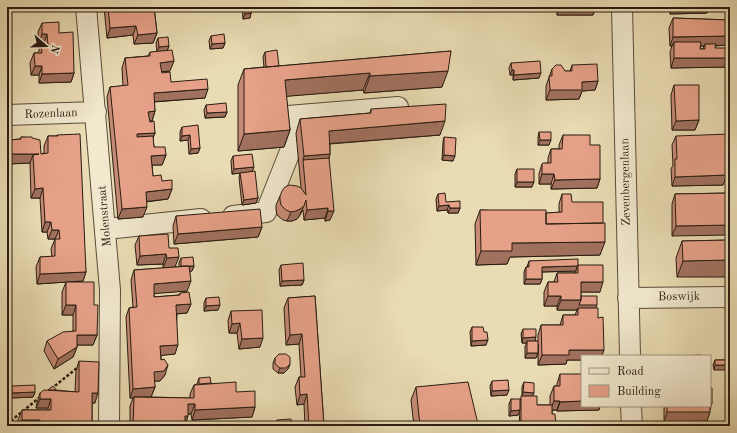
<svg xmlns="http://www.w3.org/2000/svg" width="737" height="433" font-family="'Old Standard TT',serif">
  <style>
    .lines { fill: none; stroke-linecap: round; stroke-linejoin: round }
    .minor-casing { stroke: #584c39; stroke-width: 22 }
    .path { stroke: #281c10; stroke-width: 2.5; stroke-dasharray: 3 2; stroke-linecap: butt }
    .minor { stroke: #f1e8ce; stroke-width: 20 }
    .wall { fill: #c68a75; stroke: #281c10; fill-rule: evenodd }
    .shaded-wall { fill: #a1715f; stroke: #281c10 }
    .building { fill: #e6a188; stroke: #281c10 }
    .labels { text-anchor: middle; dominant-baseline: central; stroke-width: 3; stroke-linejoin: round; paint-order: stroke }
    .street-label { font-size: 12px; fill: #281c10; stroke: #f1e8ce }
  </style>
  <rect width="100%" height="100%" fill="#e9dbb3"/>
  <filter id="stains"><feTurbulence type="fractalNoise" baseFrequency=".005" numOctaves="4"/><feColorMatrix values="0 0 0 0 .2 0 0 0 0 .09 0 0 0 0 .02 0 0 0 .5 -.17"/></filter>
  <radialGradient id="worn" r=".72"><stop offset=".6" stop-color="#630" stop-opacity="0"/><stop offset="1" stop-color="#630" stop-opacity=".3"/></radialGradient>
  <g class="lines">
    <g class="minor-casing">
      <path id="minor" d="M 86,7 L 110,290 L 109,426
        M 622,7 L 630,356
        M 7,115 L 96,112
        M 233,216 L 266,212 L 291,149 L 288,116 L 398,107
        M 106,229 L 201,219
        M 628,298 L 730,297
        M 631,406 L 632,426"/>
    </g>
    <path class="path" d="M 51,389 L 77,368 L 80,368
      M 7,424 L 39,398"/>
    <use href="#minor" class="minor"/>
  </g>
  <path class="wall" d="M 104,7 L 154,7 L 157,33 L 153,43 L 134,44 L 133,35 L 107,38 Z
    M 242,7 L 251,7 L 251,13 L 250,18 L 243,19 Z
    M 557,7 L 596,7 L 593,15 L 557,15 Z
    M 670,7 L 709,7 L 707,13 L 670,14 Z
    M 673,18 L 730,20 L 730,40 L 728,45 L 716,46 L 715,48 L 730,58 L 727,67 L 671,68 L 670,52 L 672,46 L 670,46 L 669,28 ZM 701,46 L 704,46 L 703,49 L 700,49 Z
    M 42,23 L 59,33 L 74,73 L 71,82 L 39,83 L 39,75 L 31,75 L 30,63 L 34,53 L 38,53 L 41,45 L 44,45 L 44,43 L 39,43 L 38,32 Z
    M 211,36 L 225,43 L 223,48 L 210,49 L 209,41 Z
    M 158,38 L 169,46 L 167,51 L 157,52 L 156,43 Z
    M 451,51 L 442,87 L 364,93 L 363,90 L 286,96 L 290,130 L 284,147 L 238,151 L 238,85 L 244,69 L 264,67 L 263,57 L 265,52 L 279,66 Z
    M 150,52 L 170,71 L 161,72 L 171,82 L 205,98 L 154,102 L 155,111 L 152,121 L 150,121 L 155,133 L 153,138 L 154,147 L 166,155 L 162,165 L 152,165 L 153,176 L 162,181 L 172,189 L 168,199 L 146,202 L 143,217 L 118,219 L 107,97 L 110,87 L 123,86 L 122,68 L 125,58 L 148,56 Z
    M 511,63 L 539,78 L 513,80 L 513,75 L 510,75 L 509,68 Z
    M 572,65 L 598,81 L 595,90 L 582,91 L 579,99 L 546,100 L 546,86 L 552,69 L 565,71 L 570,71 Z
    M 674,85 L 699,120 L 695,130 L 672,130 L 671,95 Z
    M 206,105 L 227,112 L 225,117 L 205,118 L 204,110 Z
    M 371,109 L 440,135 L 330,144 L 330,154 L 329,158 L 330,220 L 325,221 L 325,218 L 304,220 L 303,210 L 300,215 L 297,219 L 292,221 L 287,221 L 283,220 L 277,215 L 276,210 L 276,205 L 280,196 L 301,188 L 296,133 L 300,119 L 370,113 Z
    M 182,127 L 200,148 L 198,153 L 189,154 L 188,140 L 180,141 L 180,132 Z
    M 539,132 L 549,145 L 538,145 L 538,137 Z
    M 57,135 L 86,272 L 83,281 L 69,282 L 94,305 L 97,335 L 93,345 L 77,345 L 77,347 L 73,357 L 54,369 L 44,351 L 47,341 L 73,331 L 73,315 L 62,315 L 62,292 L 66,282 L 37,284 L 36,267 L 40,257 L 52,257 L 51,249 L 55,239 L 48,239 L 47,232 L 42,232 L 40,198 L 31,198 L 30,163 L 7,164 L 7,145 L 9,140 L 20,139 L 21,137 L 32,138 L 41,154 L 44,153 L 44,146 L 48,136 L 57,136 Z
    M 563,135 L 590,145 L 600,179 L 597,188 L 551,189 L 551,184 L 539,184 L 539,174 L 542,164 L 548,163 L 548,158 L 551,149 L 559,149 L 559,145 Z
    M 676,136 L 729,165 L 726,165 L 723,185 L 672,186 L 671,169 L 673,165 L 672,145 Z
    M 444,137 L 453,161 L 442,160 L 443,142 Z
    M 233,156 L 252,171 L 258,198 L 256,203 L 242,205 L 239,178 L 240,173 L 232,174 L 231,161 Z
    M 517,169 L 532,187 L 515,187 L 515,174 Z
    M 730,193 L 672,236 L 672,204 L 675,194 Z
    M 438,194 L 446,202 L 460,208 L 458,213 L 448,213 L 447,210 L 437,211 L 436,199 Z
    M 562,194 L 572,202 L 600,255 L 510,257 L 507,264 L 476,265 L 475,224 L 480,210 L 546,213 L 559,213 L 559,204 Z
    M 176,216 L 262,227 L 258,237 L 174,244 L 173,226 Z
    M 139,236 L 169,248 L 176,267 L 179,266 L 179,263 L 181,258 L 194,266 L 192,271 L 190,271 L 187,291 L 154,293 L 154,297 L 179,295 L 180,293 L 191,304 L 187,313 L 177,314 L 175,354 L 161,355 L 161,360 L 165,375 L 160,381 L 154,381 L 155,387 L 151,397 L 190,398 L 190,394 L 194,385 L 197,384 L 199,378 L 211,383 L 236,392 L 255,407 L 252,417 L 192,420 L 191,414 L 188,414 L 185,426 L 130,426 L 130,406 L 133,398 L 130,398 L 126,317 L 129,308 L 133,307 L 131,280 L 134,270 L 163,268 L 163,264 L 137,265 L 135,245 Z
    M 730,240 L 677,277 L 676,258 L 682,241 Z
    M 529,261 L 578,265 L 600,292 L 581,292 L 581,296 L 596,308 L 582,356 L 582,360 L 567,360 L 566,364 L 538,365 L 538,344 L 538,353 L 536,358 L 525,358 L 525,346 L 527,343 L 522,343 L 521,334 L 523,329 L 535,341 L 538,341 L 538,335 L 541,325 L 560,325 L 563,315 L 575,315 L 577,310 L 557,310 L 557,306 L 544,306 L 544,292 L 548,282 L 554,282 L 557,273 L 575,273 L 576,271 L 542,272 L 542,279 L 540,284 L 524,284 L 524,272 L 526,267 L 527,267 Z
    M 281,265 L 304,280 L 302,285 L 280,286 L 279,270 Z
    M 315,296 L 324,426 L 305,426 L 304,404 L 297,405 L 295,387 L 299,377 L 301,377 L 299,344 L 286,345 L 284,308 L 288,298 Z
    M 206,298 L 218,310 L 204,311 L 204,303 Z
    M 231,311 L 260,347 L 239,349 L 237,333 L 229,333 L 228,321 Z
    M 472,327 L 484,332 L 486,345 L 471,346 L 470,332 Z
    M 275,358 L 290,364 L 288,369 L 284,373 L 278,373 L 273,369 L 273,363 Z
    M 715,360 L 730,360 L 714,370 L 713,365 Z
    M 79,361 L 95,403 L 92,403 L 92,426 L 18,426 L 18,420 L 22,410 L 48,410 L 48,408 L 36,408 L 37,403 L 40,393 L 56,390 L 75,392 L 76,371 Z
    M 560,374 L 582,406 L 600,406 L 599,410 L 557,411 L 557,410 L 552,410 L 552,414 L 555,426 L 520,426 L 519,411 L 518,415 L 509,416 L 509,404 L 511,399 L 520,401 L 522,396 L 522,387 L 524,382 L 537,405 L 550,405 L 550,396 L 554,386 L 557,386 L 557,384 Z
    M 492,381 L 507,395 L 491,396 L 490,386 Z
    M 12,386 L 35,392 L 33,397 L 10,398 L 10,391 Z
    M 416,387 L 477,426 L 414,426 L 411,400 Z
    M 712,403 L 707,421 L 664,422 L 664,406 L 710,406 Z
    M 277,420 L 292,426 L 276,426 Z"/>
  <path class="shaded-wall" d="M 560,7 L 596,7 L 593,15 L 557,15 Z
    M 672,7 L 709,7 L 707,13 L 670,14 Z
    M 251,13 L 250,18 L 243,19 L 245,14 Z
    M 136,26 L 133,35 L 107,38 L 110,28 Z
    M 157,33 L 153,43 L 134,44 L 138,35 Z
    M 42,34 L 47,34 L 44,43 L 39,43 Z
    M 730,36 L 730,40 L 728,45 L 705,46 L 705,44 L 704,46 L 674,46 L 674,42 L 672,46 L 670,46 L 673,37 Z
    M 225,43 L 223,48 L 210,49 L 212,44 Z
    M 169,46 L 167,51 L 157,52 L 159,47 Z
    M 674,58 L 730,58 L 727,67 L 671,68 Z
    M 174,61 L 170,71 L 157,72 L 160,63 Z
    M 35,66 L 42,66 L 39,75 L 31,75 Z
    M 512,70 L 514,70 L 513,75 L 510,75 Z
    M 448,71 L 442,87 L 364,93 L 370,76 Z
    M 74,73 L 71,82 L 39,83 L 42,74 Z
    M 370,73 L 363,90 L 279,97 L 285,80 Z
    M 541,73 L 539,78 L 513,80 L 514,75 Z
    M 598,81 L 595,90 L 582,91 L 579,99 L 546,100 L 550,90 L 582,82 Z
    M 208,89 L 205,98 L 150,102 L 154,93 Z
    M 155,111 L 152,121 L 145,121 L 148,112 Z
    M 227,112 L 225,117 L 205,118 L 207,113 Z
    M 699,120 L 695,130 L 672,130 L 676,121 Z
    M 445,121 L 440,135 L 324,144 L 329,131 Z
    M 290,130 L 284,147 L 238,151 L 244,134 Z
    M 155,133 L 151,142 L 133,143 L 137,134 Z
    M 190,135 L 188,140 L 180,141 L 182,136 Z
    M 540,140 L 551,140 L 549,145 L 538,145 Z
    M 200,148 L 198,153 L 189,154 L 191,149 Z
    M 10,154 L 39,154 L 33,155 L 30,163 L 7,164 L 7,162 Z
    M 330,154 L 326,168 L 303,160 L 304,156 Z
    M 166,155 L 162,165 L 147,165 L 151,156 Z
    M 444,155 L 455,156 L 453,161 L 442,160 Z
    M 726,156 L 730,156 L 730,163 L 729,165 L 723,165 Z
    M 254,167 L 252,172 L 232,174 L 234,169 Z
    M 542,174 L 554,174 L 551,184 L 539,184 Z
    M 727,175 L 723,185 L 672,186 L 675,177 Z
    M 600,179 L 597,188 L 551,189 L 555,180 Z
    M 517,182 L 534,182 L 532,187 L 515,187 Z
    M 43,188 L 40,198 L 31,198 L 35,189 Z
    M 172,189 L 168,199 L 142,202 L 146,192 Z
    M 258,198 L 256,203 L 242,205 L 244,200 Z
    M 306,200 L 300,215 L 297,219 L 292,221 L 287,221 L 291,212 Z
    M 449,205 L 447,210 L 437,211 L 439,206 Z
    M 147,207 L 143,217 L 118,219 L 122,209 Z
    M 328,208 L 325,218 L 304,220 L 307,210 Z
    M 450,208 L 460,208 L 458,213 L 448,213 Z
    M 328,211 L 334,211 L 330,220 L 325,221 Z
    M 45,222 L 51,222 L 47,232 L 42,232 Z
    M 730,225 L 730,235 L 672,236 L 676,226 Z
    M 262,227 L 258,237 L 174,244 L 178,234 Z
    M 52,230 L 59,230 L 55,239 L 48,239 Z
    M 605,242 L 600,255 L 510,257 L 507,264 L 476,265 L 481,251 L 512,243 Z
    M 166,254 L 163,264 L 137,265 L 140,256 Z
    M 179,257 L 175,267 L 163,268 L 167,258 Z
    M 730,260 L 730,277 L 677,277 L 683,261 Z
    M 194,266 L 192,271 L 180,272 L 181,267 Z
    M 577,266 L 576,271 L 540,272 L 542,267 Z
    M 86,272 L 83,281 L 37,284 L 40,274 Z
    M 526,279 L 542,279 L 540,284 L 524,284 Z
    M 7,280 L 10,280 L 9,285 L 7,285 Z
    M 304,280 L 302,285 L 280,286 L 282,281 Z
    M 191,281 L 187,291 L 150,294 L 154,284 Z
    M 581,282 L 603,282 L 600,292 L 577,292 Z
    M 548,296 L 561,296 L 557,306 L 544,306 Z
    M 561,300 L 581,300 L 597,305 L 595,310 L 577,310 L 578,308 L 577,310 L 557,310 Z
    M 191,304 L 187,313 L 173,314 L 176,305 Z
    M 66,305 L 76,305 L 73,315 L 62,315 Z
    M 220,305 L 218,310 L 204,311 L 206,306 Z
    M 240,323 L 237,333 L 229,333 L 232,324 Z
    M 302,334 L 299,344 L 286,345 L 290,335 Z
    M 77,335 L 97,335 L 93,345 L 74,345 Z
    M 536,337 L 535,342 L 527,341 L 527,343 L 522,343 L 523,338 Z
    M 263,338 L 260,347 L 239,349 L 242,339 Z
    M 488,340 L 486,345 L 471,346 L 472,341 Z
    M 178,345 L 175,354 L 157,356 L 160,346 Z
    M 77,347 L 73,357 L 54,369 L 58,359 Z
    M 569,350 L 604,350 L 602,356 L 582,356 L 582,360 L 567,360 L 566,364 L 538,365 L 542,355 Z
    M 527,353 L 538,353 L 536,358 L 525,358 Z
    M 290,364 L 288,369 L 284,373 L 278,373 L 280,368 Z
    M 168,365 L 165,375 L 160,381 L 150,381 L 154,372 Z
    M 715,365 L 730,365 L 730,370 L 714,370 Z
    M 155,387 L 151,397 L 134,397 L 133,398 L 130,398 L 133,389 Z
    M 509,390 L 507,395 L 491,396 L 492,391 Z
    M 35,392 L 33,397 L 10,398 L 12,393 Z
    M 523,392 L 534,393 L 532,398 L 522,397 Z
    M 92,393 L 98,393 L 95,403 L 89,402 Z
    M 307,394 L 304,404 L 297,405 L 300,395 Z
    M 40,399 L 51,399 L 48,408 L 36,408 Z
    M 554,401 L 560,401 L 557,410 L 550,410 Z
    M 582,401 L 582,406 L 600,406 L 599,410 L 557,411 L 560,402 Z
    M 710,403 L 712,403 L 708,412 L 710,412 L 707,421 L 664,422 L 667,412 Z
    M 188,404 L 195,404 L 191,414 L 185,413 Z
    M 255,407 L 252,417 L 192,420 L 195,410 Z
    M 520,410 L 518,415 L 509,416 L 511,411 Z
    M 185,416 L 188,416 L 185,426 L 157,426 L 158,425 Z
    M 22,420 L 40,420 L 38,426 L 20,426 Z
    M 478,424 L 477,426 L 459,426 Z"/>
  <path class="building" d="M 108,7 L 154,7 L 157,33 L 138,35 L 136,26 L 110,28 Z
    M 244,7 L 251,7 L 251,13 L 245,14 Z
    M 673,18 L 730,20 L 730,36 L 673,37 Z
    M 59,22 L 59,33 L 73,32 L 74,73 L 42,74 L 42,66 L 35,66 L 34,53 L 42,53 L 41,45 L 48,45 L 47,34 L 42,34 L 42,23 Z
    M 224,34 L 225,43 L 212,44 L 211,36 Z
    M 168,37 L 169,46 L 159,47 L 158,38 Z
    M 674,42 L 701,42 L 700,49 L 705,49 L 705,44 L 716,44 L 715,48 L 730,48 L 730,58 L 674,58 Z
    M 172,50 L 174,61 L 160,63 L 162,73 L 170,72 L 171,82 L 207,79 L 208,89 L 154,93 L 155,111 L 148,112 L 150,122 L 154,121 L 155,133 L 137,134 L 137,137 L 153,136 L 154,147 L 165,147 L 166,155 L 151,156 L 153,176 L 161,175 L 162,181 L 172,180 L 172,189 L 146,192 L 147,207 L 122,209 L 110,87 L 128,85 L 125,58 L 150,56 L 150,52 Z
    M 277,50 L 279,66 L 266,67 L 265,52 Z
    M 451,51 L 448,71 L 370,76 L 370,73 L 285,80 L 290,130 L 244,134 L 244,69 Z
    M 540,61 L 541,73 L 514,75 L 514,70 L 512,70 L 511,63 Z
    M 597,64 L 598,81 L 582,82 L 582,90 L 550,90 L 549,76 L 552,76 L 552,69 L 556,65 L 561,65 L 565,71 L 572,71 L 572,65 Z
    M 674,85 L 699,85 L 699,120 L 676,121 Z
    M 226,103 L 227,112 L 207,113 L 206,105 Z
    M 446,104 L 445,121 L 329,131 L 330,154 L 304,156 L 300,119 L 371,113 L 371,109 Z
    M 198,125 L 200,148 L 191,149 L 190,135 L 182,136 L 182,127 Z
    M 539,132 L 551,132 L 551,140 L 540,140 Z
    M 80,134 L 86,272 L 40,274 L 40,257 L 55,256 L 55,239 L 60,239 L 59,230 L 52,230 L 51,222 L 45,222 L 43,188 L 35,189 L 33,155 L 39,154 L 10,154 L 9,140 L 21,139 L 21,137 L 32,137 L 32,138 L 40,140 L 41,154 L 48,153 L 48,136 L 58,136 L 57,135 Z
    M 730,134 L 730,156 L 726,156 L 727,175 L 675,177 L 675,159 L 677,159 L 676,136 Z
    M 563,135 L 590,135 L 590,145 L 600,145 L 600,179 L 555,180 L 554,174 L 542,174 L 542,164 L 543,163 L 551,163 L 551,149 L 562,149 Z
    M 444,137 L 456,138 L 455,156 L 444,155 Z
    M 252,154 L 254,167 L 234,169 L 233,156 Z
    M 329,158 L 334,211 L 328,211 L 328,208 L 307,210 L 306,200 L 304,206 L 300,209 L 296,211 L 291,212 L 286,210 L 281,205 L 280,200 L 280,196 L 282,191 L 285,187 L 289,185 L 297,186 L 301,188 L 306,195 L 303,160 Z
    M 517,169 L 534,169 L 534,182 L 517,182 Z
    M 255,171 L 258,198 L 244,200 L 240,173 Z
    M 445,193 L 446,202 L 460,201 L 460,208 L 450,208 L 449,205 L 439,206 L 438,194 Z
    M 730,193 L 730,225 L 676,226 L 675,194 Z
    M 562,194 L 571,194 L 572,202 L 603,202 L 603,223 L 546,224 L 546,213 L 562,212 Z
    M 260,209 L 262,227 L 178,234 L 176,216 Z
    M 480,210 L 546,210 L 546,224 L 605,223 L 605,242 L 512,243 L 512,251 L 481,251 Z
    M 168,234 L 169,248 L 178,248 L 179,257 L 167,258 L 166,254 L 140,256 L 139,236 Z
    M 730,240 L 730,260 L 683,261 L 682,241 Z
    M 7,246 L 9,246 L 10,280 L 7,280 Z
    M 193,257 L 194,266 L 181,266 L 181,258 Z
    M 578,259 L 578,266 L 542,267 L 542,279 L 526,279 L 526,267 L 529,267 L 529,261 Z
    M 303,263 L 304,280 L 282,281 L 281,265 Z
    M 578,265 L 603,265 L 603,282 L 581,282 L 581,300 L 561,300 L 561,296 L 548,296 L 548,282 L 558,282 L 557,273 L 578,273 Z
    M 189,266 L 191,281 L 154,284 L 154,297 L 180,295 L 180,293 L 189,292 L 191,304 L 176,305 L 178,345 L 160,346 L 161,360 L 164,359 L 168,365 L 164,371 L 154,372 L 155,387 L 133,389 L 129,308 L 137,307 L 134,270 Z
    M 66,282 L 94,282 L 94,305 L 98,305 L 97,335 L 77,335 L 77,347 L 58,359 L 47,341 L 63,332 L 76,331 L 76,305 L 66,305 Z
    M 315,296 L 324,426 L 309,426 L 307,394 L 300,395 L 299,377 L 305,377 L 302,334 L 290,335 L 288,298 Z
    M 581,296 L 597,296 L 597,305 L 579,305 L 581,300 Z
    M 219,297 L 220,305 L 206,306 L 206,298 Z
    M 578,308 L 598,308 L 598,318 L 603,317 L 604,350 L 569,350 L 569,355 L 542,355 L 541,325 L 563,325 L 563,315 L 578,315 Z
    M 262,310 L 263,338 L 242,339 L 240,323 L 232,324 L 231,311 Z
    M 472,327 L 483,327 L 484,332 L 487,332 L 488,340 L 472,341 Z
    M 523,329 L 536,329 L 536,337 L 523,338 Z
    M 527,341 L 538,341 L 538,353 L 527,353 Z
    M 279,354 L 286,354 L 290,357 L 290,364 L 286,368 L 280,368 L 275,364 L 275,358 Z
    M 701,355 L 701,356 L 683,356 Z
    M 715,360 L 730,360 L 730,365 L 715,365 Z
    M 79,361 L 99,362 L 98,393 L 92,393 L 92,426 L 40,426 L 40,420 L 22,420 L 22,410 L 51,410 L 51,399 L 40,399 L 40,393 L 44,390 L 79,392 Z
    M 560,374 L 582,374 L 582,401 L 560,402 L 560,401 L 554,401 L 554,386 L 560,386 Z
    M 210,377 L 211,383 L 199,384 L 199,378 Z
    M 508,380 L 509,390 L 492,391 L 492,381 Z
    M 236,382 L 236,392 L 255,391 L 255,407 L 195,410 L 195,404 L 188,404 L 188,416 L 185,416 L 185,426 L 158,425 L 157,426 L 133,426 L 134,397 L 194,398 L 194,385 Z
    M 468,382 L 478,424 L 459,426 L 420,426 L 416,387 Z
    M 524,382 L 534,383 L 534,393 L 523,392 Z
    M 35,385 L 35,392 L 12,393 L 12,386 Z
    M 53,386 L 56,390 L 48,390 Z
    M 710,388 L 712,388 L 712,403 L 710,403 L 710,412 L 667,412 L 667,406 L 710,406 Z
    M 521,396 L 537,396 L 537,405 L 552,405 L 552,414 L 555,414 L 556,425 L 521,426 Z
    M 511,399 L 520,399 L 520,410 L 511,411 Z
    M 291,419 L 292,426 L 278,426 L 277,420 Z
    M 226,422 L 227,426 L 196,426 L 196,423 Z
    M 605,422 L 605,426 L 566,426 L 566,423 Z"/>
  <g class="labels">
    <g class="street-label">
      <text transform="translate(51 114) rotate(-2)">Rozenlaan</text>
      <text transform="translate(626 182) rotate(-91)">Zevenbergenlaan</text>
      <text transform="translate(105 216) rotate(-95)">Molenstraat</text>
      <text transform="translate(679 297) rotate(-1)">Boswijk</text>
    </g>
  </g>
  <rect width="737" height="433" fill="none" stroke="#e9dbb3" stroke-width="24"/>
  <rect x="8" y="8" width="721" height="417" fill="none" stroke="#281c10" stroke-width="2"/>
  <rect x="12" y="12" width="713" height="409" fill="none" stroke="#281c10"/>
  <rect x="581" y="355" width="130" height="52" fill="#f1e8ce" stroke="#a19682"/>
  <rect x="589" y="368" width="20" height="6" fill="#f1e8ce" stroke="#a19682"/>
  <text x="617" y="375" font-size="12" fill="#281c10">Road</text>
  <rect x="589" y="385" width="20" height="12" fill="#e6a188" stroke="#a19682"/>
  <text x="617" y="395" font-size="12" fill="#281c10">Building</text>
  <g transform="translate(46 46) rotate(110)" stroke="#f1e8ce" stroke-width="3" paint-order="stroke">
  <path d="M0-3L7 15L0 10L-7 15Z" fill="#281c10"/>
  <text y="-6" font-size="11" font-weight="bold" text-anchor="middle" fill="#281c10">N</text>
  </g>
  <rect width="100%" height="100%" filter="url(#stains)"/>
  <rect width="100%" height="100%" fill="url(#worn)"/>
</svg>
